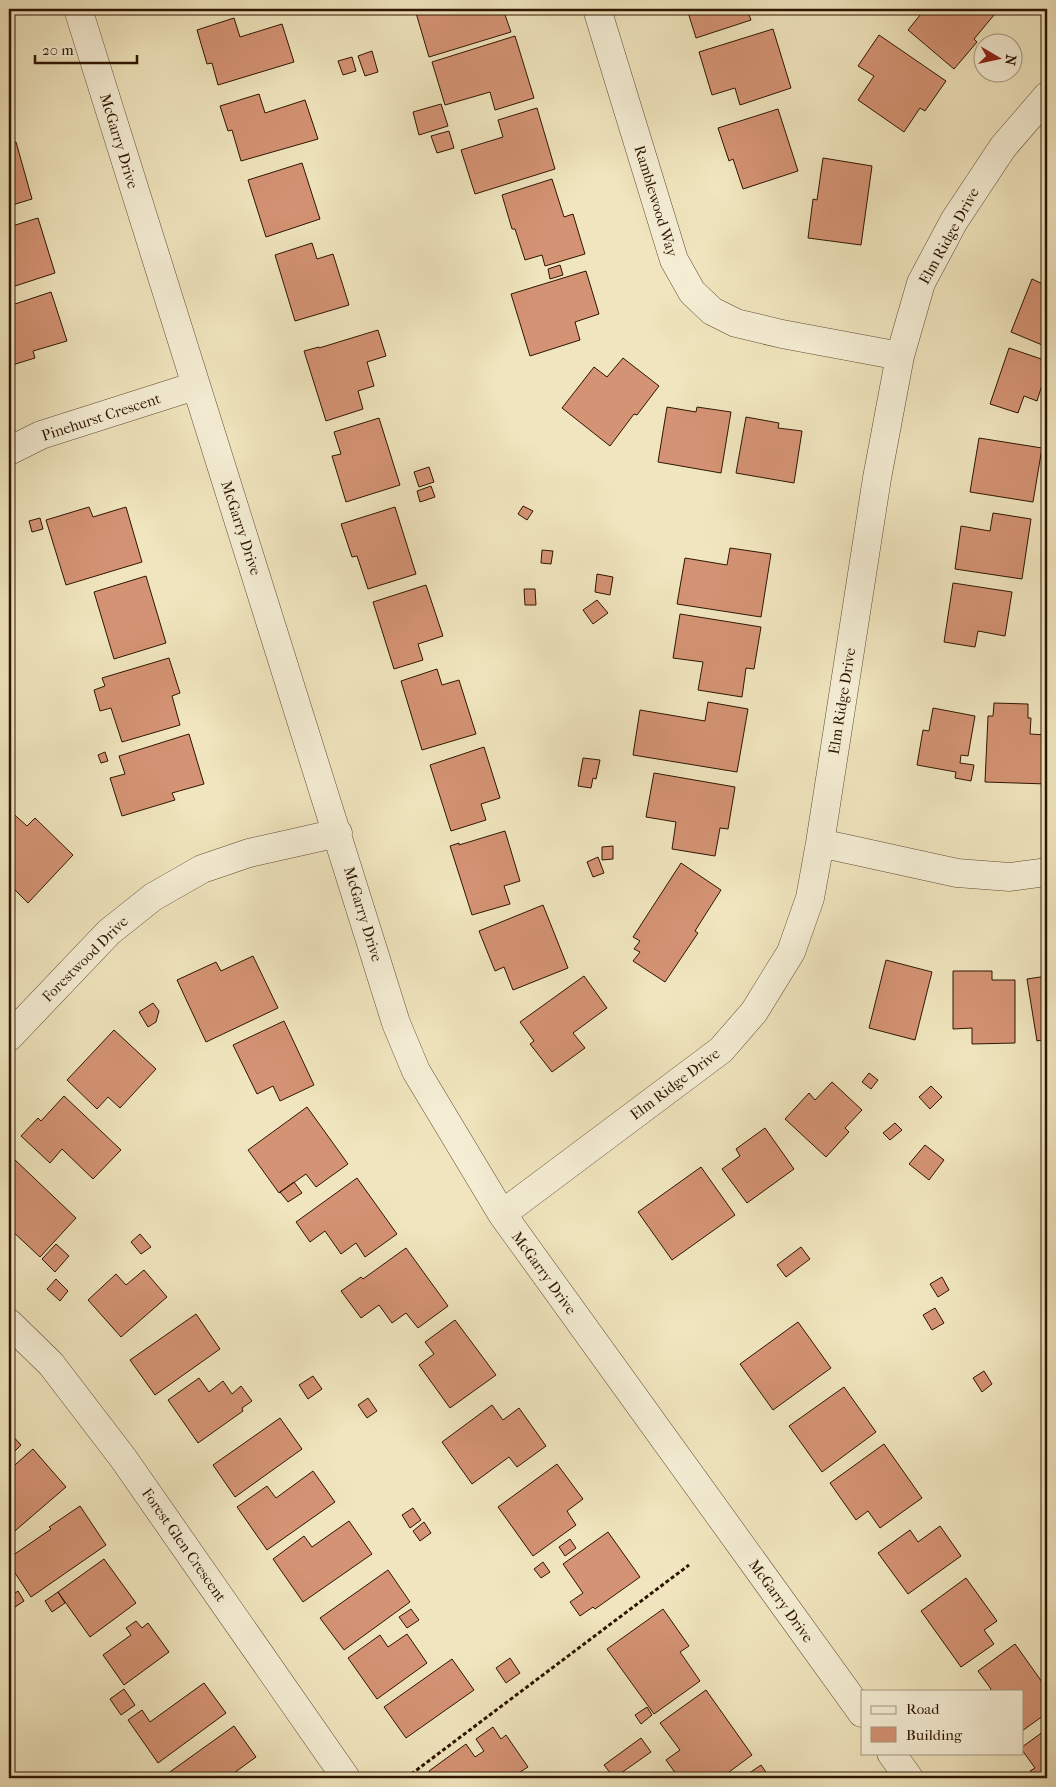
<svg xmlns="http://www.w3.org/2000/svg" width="1056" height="1787" font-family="'IM FELL French Canon',serif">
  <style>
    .building { fill: #d49374; stroke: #2e1501 }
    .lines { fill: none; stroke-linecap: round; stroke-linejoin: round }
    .minor-casing { stroke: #5e4930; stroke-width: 29 }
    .path { stroke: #2e1501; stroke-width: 3; stroke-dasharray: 4 2.5; stroke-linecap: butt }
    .minor { stroke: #f5eed5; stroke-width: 28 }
    .labels { text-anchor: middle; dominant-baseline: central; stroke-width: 5; stroke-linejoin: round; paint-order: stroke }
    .street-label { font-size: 15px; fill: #2e1501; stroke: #f5eed5 }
  </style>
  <rect width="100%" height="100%" fill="#f0e5be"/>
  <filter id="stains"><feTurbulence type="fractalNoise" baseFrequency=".004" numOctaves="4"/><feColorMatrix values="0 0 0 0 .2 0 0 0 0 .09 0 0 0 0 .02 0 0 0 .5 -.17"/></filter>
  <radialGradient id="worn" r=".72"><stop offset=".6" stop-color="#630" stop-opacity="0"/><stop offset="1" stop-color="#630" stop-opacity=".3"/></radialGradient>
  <path class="building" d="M 430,9 L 503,9 L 511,32 L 429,57 L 416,13 Z
    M 687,9 L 747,9 L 751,20 L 696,38 Z
    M 925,9 L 986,9 L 994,15 L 974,39 L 977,42 L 954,69 L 908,30 Z
    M 234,18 L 240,37 L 282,24 L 294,62 L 218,85 L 212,63 L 207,64 L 197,30 Z
    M 773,29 L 791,88 L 740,105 L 735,88 L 712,95 L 699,52 Z
    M 879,35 L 946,81 L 925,111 L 920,108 L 904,132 L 858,100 L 874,76 L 858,66 Z
    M 515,36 L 534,98 L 495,110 L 490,92 L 445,105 L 432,62 Z
    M 372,51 L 378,72 L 365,76 L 358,56 Z
    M 352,57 L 356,71 L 343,75 L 338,61 Z
    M 259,94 L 265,113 L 305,100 L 318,139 L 241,161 L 232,130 L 228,131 L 220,106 Z
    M 441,104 L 448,126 L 419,135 L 413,112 Z
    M 537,108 L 555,169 L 475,194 L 461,150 L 503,137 L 498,120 Z
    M 778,109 L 798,171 L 743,189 L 733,159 L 729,161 L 718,128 Z
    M 449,131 L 454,148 L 437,153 L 431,136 Z
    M 16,142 L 32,199 L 9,206 L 9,144 Z
    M 823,158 L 872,166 L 861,245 L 808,238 L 813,199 L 817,200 Z
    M 302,163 L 320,219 L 266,237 L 248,180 Z
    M 552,179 L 564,217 L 573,214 L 585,254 L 545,266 L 542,255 L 525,260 L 515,229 L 512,229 L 502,195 Z
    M 38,218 L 55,273 L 9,288 L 9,227 Z
    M 312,243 L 317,259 L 333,254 L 349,305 L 295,321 L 275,255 Z
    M 560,265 L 563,275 L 550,279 L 548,269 Z
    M 586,271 L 599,314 L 575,322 L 580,340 L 530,356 L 511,294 Z
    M 1032,279 L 1047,286 L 1047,347 L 1011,332 Z
    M 51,292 L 67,341 L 33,351 L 35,358 L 9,366 L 9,306 Z
    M 378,330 L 386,356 L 367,362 L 374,386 L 358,391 L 363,409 L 326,421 L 304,351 L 319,347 L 319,348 Z
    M 1009,348 L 1047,361 L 1047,369 L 1037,401 L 1024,396 L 1018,413 L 990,404 Z
    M 623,358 L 659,386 L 637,415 L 634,414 L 610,446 L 562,408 L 594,367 L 607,377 Z
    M 667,407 L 696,412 L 697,407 L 731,412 L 721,473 L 658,462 Z
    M 1044,416 L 1047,416 L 1047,429 L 1042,428 Z
    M 746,417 L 779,423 L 778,428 L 802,431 L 794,483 L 736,473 Z
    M 379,418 L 400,485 L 346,502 L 332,456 L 341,454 L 334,432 Z
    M 979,438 L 1042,448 L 1033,502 L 970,492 Z
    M 429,467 L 434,482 L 419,487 L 414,472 Z
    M 431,486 L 435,497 L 420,502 L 417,491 Z
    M 523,506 L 533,511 L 527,520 L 518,514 Z
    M 89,507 L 93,517 L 126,507 L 142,562 L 66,585 L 46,520 Z
    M 395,507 L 416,574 L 368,589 L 357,556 L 352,557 L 341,524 Z
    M 993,513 L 1031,519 L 1022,579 L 955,569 L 961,526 L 990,531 Z
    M 40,518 L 43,529 L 32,532 L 29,521 Z
    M 730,548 L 771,554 L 761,617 L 677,604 L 685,558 L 727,565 Z
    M 542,550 L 553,551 L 551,564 L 541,563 Z
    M 597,574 L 613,577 L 610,595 L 595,592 Z
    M 146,576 L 166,643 L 114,659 L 94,592 Z
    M 953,583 L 1012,592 L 1005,636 L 978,631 L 975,647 L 944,642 Z
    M 426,585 L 443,636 L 418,644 L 423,660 L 394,669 L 373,602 Z
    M 524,589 L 535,589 L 536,605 L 525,605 Z
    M 597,600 L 608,613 L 593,624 L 583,610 Z
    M 680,614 L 761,627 L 754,669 L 746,668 L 742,697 L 698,690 L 703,662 L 673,658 Z
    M 169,658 L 180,693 L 172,696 L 180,725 L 122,742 L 111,708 L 100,711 L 94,690 L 105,686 L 102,678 Z
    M 437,669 L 442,685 L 459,680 L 476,734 L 422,750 L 401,681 Z
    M 708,702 L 748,709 L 737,772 L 633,755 L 640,710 L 705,721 Z
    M 994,703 L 1028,704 L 1028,718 L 1031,718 L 1030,734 L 1047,735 L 1047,784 L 985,782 L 988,716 L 993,716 Z
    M 933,708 L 975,716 L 968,756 L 961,755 L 960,763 L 974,765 L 971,781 L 955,778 L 956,772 L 917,765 L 923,730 L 929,731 Z
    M 189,734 L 204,784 L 172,793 L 175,800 L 122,816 L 110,778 L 125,774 L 119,756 Z
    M 484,747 L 500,798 L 481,804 L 486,820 L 451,831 L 430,765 Z
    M 105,752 L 108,761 L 101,763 L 98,755 Z
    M 583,758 L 600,760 L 596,779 L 593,778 L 591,788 L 578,786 Z
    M 654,773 L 735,787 L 728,829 L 720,828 L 715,856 L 672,849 L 676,822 L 646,817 Z
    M 9,810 L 27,826 L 35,818 L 73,855 L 28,903 L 9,884 Z
    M 505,831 L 520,881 L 504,886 L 510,904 L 472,915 L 450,846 L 459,843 L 459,845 Z
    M 613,846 L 613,859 L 602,860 L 602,847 Z
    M 598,857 L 604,873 L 593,877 L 587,862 Z
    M 681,863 L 721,890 L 695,931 L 698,933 L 665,982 L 633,961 L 640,952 L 634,949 L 640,941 L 633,937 Z
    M 543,905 L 568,968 L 513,990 L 504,967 L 495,971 L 479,931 Z
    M 253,956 L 278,1008 L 206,1042 L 177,980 L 216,962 L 221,971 Z
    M 886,960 L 932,972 L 915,1040 L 869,1028 Z
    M 953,971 L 992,971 L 992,980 L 1015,980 L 1015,1043 L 972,1044 L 972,1028 L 953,1029 Z
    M 584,976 L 607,1008 L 573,1033 L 585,1048 L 552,1072 L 530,1044 L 534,1041 L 520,1022 Z
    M 1047,976 L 1047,1039 L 1037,1041 L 1027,979 Z
    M 153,1003 L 159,1011 L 156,1022 L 148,1027 L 139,1012 Z
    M 284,1021 L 314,1085 L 280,1101 L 273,1086 L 257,1094 L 233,1045 Z
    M 114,1030 L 156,1069 L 120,1108 L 108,1097 L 97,1109 L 67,1080 Z
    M 869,1073 L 878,1080 L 871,1089 L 862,1082 Z
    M 832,1082 L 862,1110 L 845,1128 L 849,1132 L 826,1157 L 785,1119 L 809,1093 L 815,1100 Z
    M 931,1086 L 942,1097 L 930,1109 L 919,1097 Z
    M 64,1096 L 121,1150 L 93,1179 L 62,1149 L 50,1163 L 21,1136 L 38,1118 L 41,1121 Z
    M 307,1107 L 348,1164 L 316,1187 L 306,1174 L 279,1193 L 248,1150 Z
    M 895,1123 L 902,1130 L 890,1140 L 883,1133 Z
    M 765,1128 L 794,1169 L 747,1203 L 722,1169 L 740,1156 L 736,1149 Z
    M 925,1145 L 944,1160 L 929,1180 L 909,1164 Z
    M 13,1158 L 76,1218 L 40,1257 L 9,1228 L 9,1162 Z
    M 701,1167 L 735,1215 L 672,1260 L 638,1212 Z
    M 357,1178 L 397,1234 L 365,1257 L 356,1243 L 341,1254 L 325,1231 L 310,1242 L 296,1222 Z
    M 294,1182 L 302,1193 L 288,1202 L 280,1192 Z
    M 140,1234 L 151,1247 L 141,1254 L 131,1242 Z
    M 56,1244 L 69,1256 L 55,1272 L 42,1259 Z
    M 801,1247 L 810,1259 L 786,1277 L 777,1265 Z
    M 406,1248 L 448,1306 L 418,1328 L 406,1313 L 392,1323 L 379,1305 L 361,1318 L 341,1291 L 361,1277 L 363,1279 Z
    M 144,1270 L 167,1297 L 121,1337 L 88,1300 L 116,1274 L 126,1285 Z
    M 942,1277 L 949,1290 L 938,1297 L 930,1284 Z
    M 56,1279 L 68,1291 L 60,1301 L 47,1289 Z
    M 935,1308 L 944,1323 L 932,1330 L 923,1315 Z
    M 196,1314 L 220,1349 L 155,1395 L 130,1360 Z
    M 455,1320 L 496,1375 L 450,1408 L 419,1365 L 434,1354 L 425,1342 Z
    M 798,1322 L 831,1368 L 773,1410 L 740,1364 Z
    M 984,1371 L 992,1384 L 982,1392 L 973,1378 Z
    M 313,1376 L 322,1389 L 308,1399 L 299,1385 Z
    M 199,1378 L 209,1392 L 223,1381 L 232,1394 L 241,1386 L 252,1401 L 242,1408 L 243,1411 L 198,1443 L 168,1400 Z
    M 844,1387 L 876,1432 L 822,1472 L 789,1426 Z
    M 368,1398 L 377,1411 L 367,1418 L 358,1405 Z
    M 492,1405 L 503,1420 L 519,1408 L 546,1446 L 517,1467 L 509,1457 L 472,1484 L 442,1442 Z
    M 280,1418 L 302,1449 L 235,1497 L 213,1465 Z
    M 9,1432 L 21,1445 L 9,1457 Z
    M 884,1444 L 922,1498 L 880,1528 L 868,1511 L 856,1520 L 830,1483 Z
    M 33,1449 L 66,1487 L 9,1536 L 9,1470 Z
    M 557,1464 L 583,1499 L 567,1511 L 576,1525 L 533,1556 L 498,1507 Z
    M 313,1471 L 335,1502 L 267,1550 L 237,1507 L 267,1486 L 276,1498 Z
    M 80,1506 L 106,1545 L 31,1597 L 9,1564 L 9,1558 L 51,1529 L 49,1527 Z
    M 413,1508 L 421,1520 L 410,1528 L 402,1515 Z
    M 349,1521 L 372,1554 L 303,1602 L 273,1559 L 304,1536 L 312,1547 Z
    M 424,1522 L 431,1533 L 420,1541 L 413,1531 Z
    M 940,1526 L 961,1556 L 908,1594 L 878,1553 L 910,1530 L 918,1542 Z
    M 608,1532 L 640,1577 L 595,1609 L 593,1607 L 580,1616 L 570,1602 L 583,1593 L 563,1564 Z
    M 570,1539 L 576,1548 L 565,1556 L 559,1547 Z
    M 104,1559 L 136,1603 L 90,1637 L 58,1592 Z
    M 543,1562 L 550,1572 L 541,1578 L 534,1569 Z
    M 388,1570 L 410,1602 L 344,1650 L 320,1618 Z
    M 966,1578 L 997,1621 L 984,1630 L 994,1644 L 961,1667 L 921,1611 Z
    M 18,1591 L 24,1601 L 12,1609 L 9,1604 L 9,1597 Z
    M 58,1592 L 65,1603 L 52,1612 L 45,1601 Z
    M 411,1609 L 419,1620 L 407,1628 L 399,1617 Z
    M 663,1609 L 689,1646 L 680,1652 L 700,1681 L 654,1714 L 607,1649 Z
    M 136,1621 L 142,1628 L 148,1623 L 169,1652 L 124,1685 L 103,1655 L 131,1635 L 126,1628 Z
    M 407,1634 L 427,1663 L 377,1699 L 348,1658 L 380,1635 L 388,1647 Z
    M 1015,1644 L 1047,1689 L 1047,1713 L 1022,1731 L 1022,1691 L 990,1691 L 991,1689 L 978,1671 Z
    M 510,1658 L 520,1673 L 506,1683 L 496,1668 Z
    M 452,1659 L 474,1690 L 406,1738 L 384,1707 Z
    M 204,1683 L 226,1713 L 158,1763 L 128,1720 L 142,1710 L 150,1722 Z
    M 124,1689 L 135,1705 L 121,1715 L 110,1699 Z
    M 706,1690 L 752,1755 L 721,1778 L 700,1778 L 697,1774 L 690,1778 L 679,1778 L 666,1760 L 680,1750 L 660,1723 Z
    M 647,1707 L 652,1715 L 641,1724 L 635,1715 Z
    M 234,1726 L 256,1757 L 227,1778 L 170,1778 L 167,1774 Z
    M 493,1727 L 501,1739 L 506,1735 L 528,1767 L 511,1778 L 434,1778 L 429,1771 L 466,1744 L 475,1757 L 484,1751 L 476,1739 Z
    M 1047,1729 L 1047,1778 L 1036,1778 L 1030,1771 L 1035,1768 L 1022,1750 L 1022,1747 Z
    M 641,1738 L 651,1752 L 614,1778 L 604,1765 Z
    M 761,1765 L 770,1778 L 742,1778 Z"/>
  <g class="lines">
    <g class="minor-casing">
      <path id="minor" d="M 78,9 L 396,1023 L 416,1071 L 502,1214 L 862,1713
        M 597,9 L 674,260 L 692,292 L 712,311 L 736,323 L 782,334 L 900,356
        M 9,451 L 41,435 L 195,386
        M 820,843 L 957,873 L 1010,877 L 1047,872
        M 9,1037 L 109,932 L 153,897 L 202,869 L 249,853 L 338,833
        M 502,1214 L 721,1050 L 754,1012 L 791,952 L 810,898 L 820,843 L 877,478 L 900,356 L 921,283 L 954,221 L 1003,147 L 1047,96
        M 9,1323 L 51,1364 L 123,1458 L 346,1778
        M 891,1753 L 909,1778"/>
    </g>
    <path class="path" d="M 406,1778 L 689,1565"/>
    <use href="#minor" class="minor"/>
  </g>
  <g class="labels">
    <g class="street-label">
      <text transform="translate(119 141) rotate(73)">McGarry Drive</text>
      <text transform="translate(656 201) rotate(73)">Ramblewood Way</text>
      <text transform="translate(949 236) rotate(-61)">Elm Ridge Drive</text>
      <text transform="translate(101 417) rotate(-18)">Pinehurst Crescent</text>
      <text transform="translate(241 528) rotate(72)">McGarry Drive</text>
      <text transform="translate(842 701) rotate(-81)">Elm Ridge Drive</text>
      <text transform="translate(363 914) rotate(73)">McGarry Drive</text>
      <text transform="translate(85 959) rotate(-45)">Forestwood Drive</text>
      <text transform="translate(675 1084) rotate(-37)">Elm Ridge Drive</text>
      <text transform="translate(544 1273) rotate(54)">McGarry Drive</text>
      <text transform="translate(184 1545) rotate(55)">Forest Glen Crescent</text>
      <text transform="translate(781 1601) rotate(54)">McGarry Drive</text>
    </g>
  </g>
  <rect width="1056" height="1787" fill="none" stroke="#f0e5be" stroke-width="30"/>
  <rect x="10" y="10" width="1036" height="1767" fill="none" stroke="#2e1501" stroke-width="2.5"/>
  <rect x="15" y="15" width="1026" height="1757" fill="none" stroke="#2e1501"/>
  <rect x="861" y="1690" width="162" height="65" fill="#f5eed5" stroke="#a59780"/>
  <rect x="871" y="1706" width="25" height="8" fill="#f5eed5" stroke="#a59780"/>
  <text x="906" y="1714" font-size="15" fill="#2e1501">Road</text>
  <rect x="871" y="1727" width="25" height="15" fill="#d49374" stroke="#a59780"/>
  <text x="906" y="1740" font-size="15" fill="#2e1501">Building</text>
  <g transform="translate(998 58) rotate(99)"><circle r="24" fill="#f5eed5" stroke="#a59780"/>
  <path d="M0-4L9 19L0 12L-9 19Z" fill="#8f2418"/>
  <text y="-8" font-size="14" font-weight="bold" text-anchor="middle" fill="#2e1501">N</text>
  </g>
  <path d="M35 55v8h102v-8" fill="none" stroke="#2e1501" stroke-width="2.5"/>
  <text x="42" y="55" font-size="15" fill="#2e1501" stroke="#f5eed5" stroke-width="4" paint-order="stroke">20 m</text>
  <rect width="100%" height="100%" filter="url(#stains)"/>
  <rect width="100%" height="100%" fill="url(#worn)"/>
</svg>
